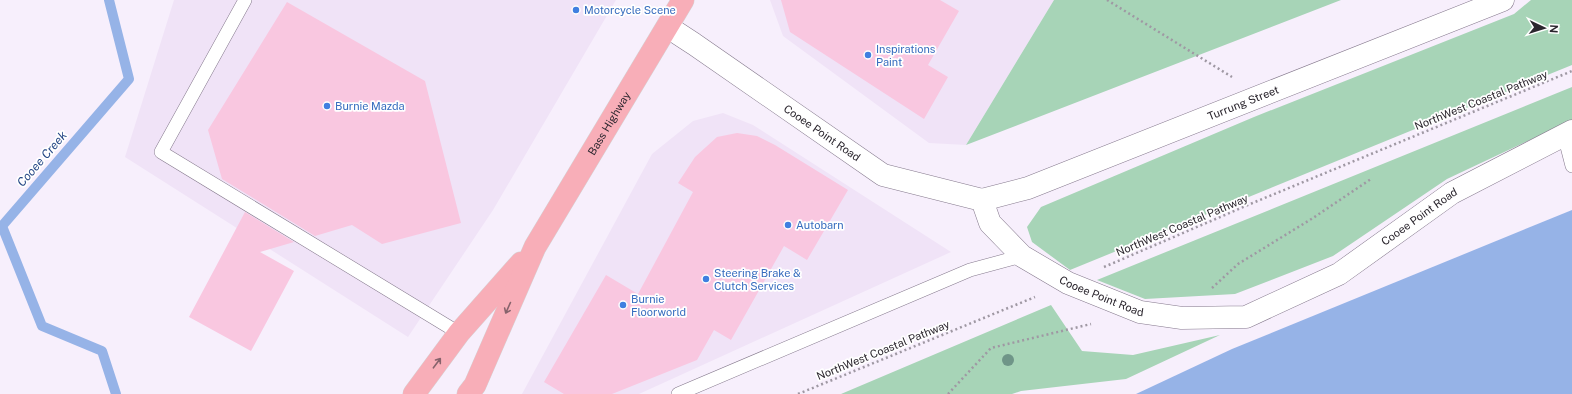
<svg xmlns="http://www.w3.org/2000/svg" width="1572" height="394" font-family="'Public Sans',sans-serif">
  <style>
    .commercial { fill: #f0e3f7 }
    .green { fill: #a7d4b7 }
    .water { fill: #96b3e7 }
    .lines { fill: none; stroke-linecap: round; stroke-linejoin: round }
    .stream { stroke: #96b3e7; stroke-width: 10 }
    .building { fill: #f9c7e0 }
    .service-casing { stroke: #85798d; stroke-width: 14 }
    .minor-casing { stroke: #85798d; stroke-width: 23 }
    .trunk-casing { stroke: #d5d4d5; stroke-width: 23 }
    .path { stroke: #9f98a3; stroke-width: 2.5; stroke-dasharray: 2 3; stroke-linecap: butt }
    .service { stroke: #fff; stroke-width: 13 }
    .minor { stroke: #fff; stroke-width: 22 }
    .trunk { stroke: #f8aeb8; stroke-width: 22 }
    .tree { fill: #6f9588 }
    .oneway { stroke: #87636c }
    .shop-dot { fill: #3f7fe0; stroke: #fff; stroke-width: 1.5 }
    .labels { text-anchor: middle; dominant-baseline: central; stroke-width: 3.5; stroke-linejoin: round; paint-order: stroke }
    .shop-label { font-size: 11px; fill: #366cbe; stroke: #fff; text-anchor: start }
    .street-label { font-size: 11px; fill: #2b262e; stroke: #fff }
    .water-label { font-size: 12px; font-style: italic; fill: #264886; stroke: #fff }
  </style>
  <rect width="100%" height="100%" fill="#f7effc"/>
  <path class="commercial" d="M 174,0 L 616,0 L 493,210 L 408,337 L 125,157 Z
    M 770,0 L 1054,0 L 966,145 L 929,143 L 783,36 Z
    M 723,113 L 753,125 L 951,252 L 639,394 L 522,394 L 652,154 L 693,121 Z"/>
  <path class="green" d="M 1054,0 L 1341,0 L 966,145 Z
    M 1531,0 L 1572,0 L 1572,65 L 1070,270 L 1032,242 L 1027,227 L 1041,207 L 1254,117 L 1514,14 Z
    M 1572,87 L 1572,120 L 1447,179 L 1333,256 L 1235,294 L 1145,299 L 1097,280 Z
    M 1051,305 L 1082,351 L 1133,355 L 1220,335 L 1126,379 L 1021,391 L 1012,394 L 841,394 Z"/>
  <path class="water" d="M 1572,210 L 1572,394 L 1136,394 L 1232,349 Z"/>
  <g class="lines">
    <path class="stream" d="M 109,0 L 129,79 L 2,226 L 42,326 L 102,351 L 116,394"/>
  </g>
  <path class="building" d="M 781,0 L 940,0 L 959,11 L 928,65 L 948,77 L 924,119 L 790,32 Z
    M 287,2 L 425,81 L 461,223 L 382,244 L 352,225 L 315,236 L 222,179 L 208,130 Z
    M 737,133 L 757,136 L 775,145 L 848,190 L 807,260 L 784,246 L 731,340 L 714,330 L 697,360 L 612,394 L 564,394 L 544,382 L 606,275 L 638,294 L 693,192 L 678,183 L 695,157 L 717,137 Z
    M 245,212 L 294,242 L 260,252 L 294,271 L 251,351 L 189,317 Z"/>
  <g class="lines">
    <g class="service-casing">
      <path id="service" d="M 245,0 L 161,152 L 459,333
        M 1564,135 L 1572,166
        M 678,394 L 970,270 L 1022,256"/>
    </g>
    <g class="minor-casing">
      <g id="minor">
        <path id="s1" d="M 668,27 L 694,44 L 883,175 L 982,200 L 990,223 L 1022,256 L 1068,283 L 1140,312 L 1182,318 L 1246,317 L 1339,274 L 1452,193 L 1572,131"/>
        <path id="s2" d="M 982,200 L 1028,188 L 1503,0"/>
      </g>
    </g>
    <g class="trunk-casing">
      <g id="trunk">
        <path d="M 414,394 L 459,333 L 521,263"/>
        <path id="s3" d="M 468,394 L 475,385 L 535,247 L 683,0"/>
      </g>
    </g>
    <path class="path" d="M 1107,0 L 1232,77
      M 1104,267 L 1255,202 L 1572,71
      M 1212,288 L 1238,264 L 1313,218 L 1371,179
      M 798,394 L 1035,297
      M 948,394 L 991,348 L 1091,324"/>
    <use href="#service" class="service"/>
    <use href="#minor" class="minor"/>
    <use href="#trunk" class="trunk"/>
  </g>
  <circle class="tree" cx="1008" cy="360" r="6"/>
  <defs><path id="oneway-shaft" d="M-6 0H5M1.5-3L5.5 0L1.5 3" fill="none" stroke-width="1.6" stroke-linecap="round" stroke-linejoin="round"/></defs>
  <g class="oneway">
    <use href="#oneway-shaft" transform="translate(508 308) rotate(114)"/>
    <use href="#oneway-shaft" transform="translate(437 363) rotate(-53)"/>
  </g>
  <g class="shop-dot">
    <circle cx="576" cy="10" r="4"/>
    <circle cx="868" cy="55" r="4"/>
    <circle cx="327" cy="106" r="4"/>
    <circle cx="788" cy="225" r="4"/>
    <circle cx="706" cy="279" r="4"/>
    <circle cx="623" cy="305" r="4"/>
  </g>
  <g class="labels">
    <g class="shop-label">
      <text x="584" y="10">Motorcycle Scene</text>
      <text x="876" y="49">Inspirations<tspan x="876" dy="13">Paint</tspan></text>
      <text x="335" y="106">Burnie Mazda</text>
      <text x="796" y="225">Autobarn</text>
      <text x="714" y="273">Steering Brake &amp;<tspan x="714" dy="13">Clutch Services</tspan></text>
      <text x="631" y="299">Burnie<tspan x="631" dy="13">Floorworld</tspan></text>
    </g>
    <g class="street-label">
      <text transform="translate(1481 100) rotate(-22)">NorthWest Coastal Pathway</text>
      <text stroke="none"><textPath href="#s2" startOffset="279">Turrung Street</textPath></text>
      <text stroke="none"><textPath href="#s3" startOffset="306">Bass Highway</textPath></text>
      <text stroke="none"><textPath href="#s1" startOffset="187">Cooee Point Road</textPath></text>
      <text stroke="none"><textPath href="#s1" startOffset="872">Cooee Point Road</textPath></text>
      <text transform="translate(1182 225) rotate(-23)">NorthWest Coastal Pathway</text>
      <text stroke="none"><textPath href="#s1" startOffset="523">Cooee Point Road</textPath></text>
      <text transform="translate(883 350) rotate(-22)">NorthWest Coastal Pathway</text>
    </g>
    <g class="water-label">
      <text transform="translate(42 159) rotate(-49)">Cooee Creek</text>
    </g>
  </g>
  <g transform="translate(1544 28) rotate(94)" stroke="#ffffff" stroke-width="3" paint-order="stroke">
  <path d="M0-3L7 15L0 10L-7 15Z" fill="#2b262e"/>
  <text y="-6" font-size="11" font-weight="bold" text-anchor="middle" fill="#2b262e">N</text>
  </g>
</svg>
